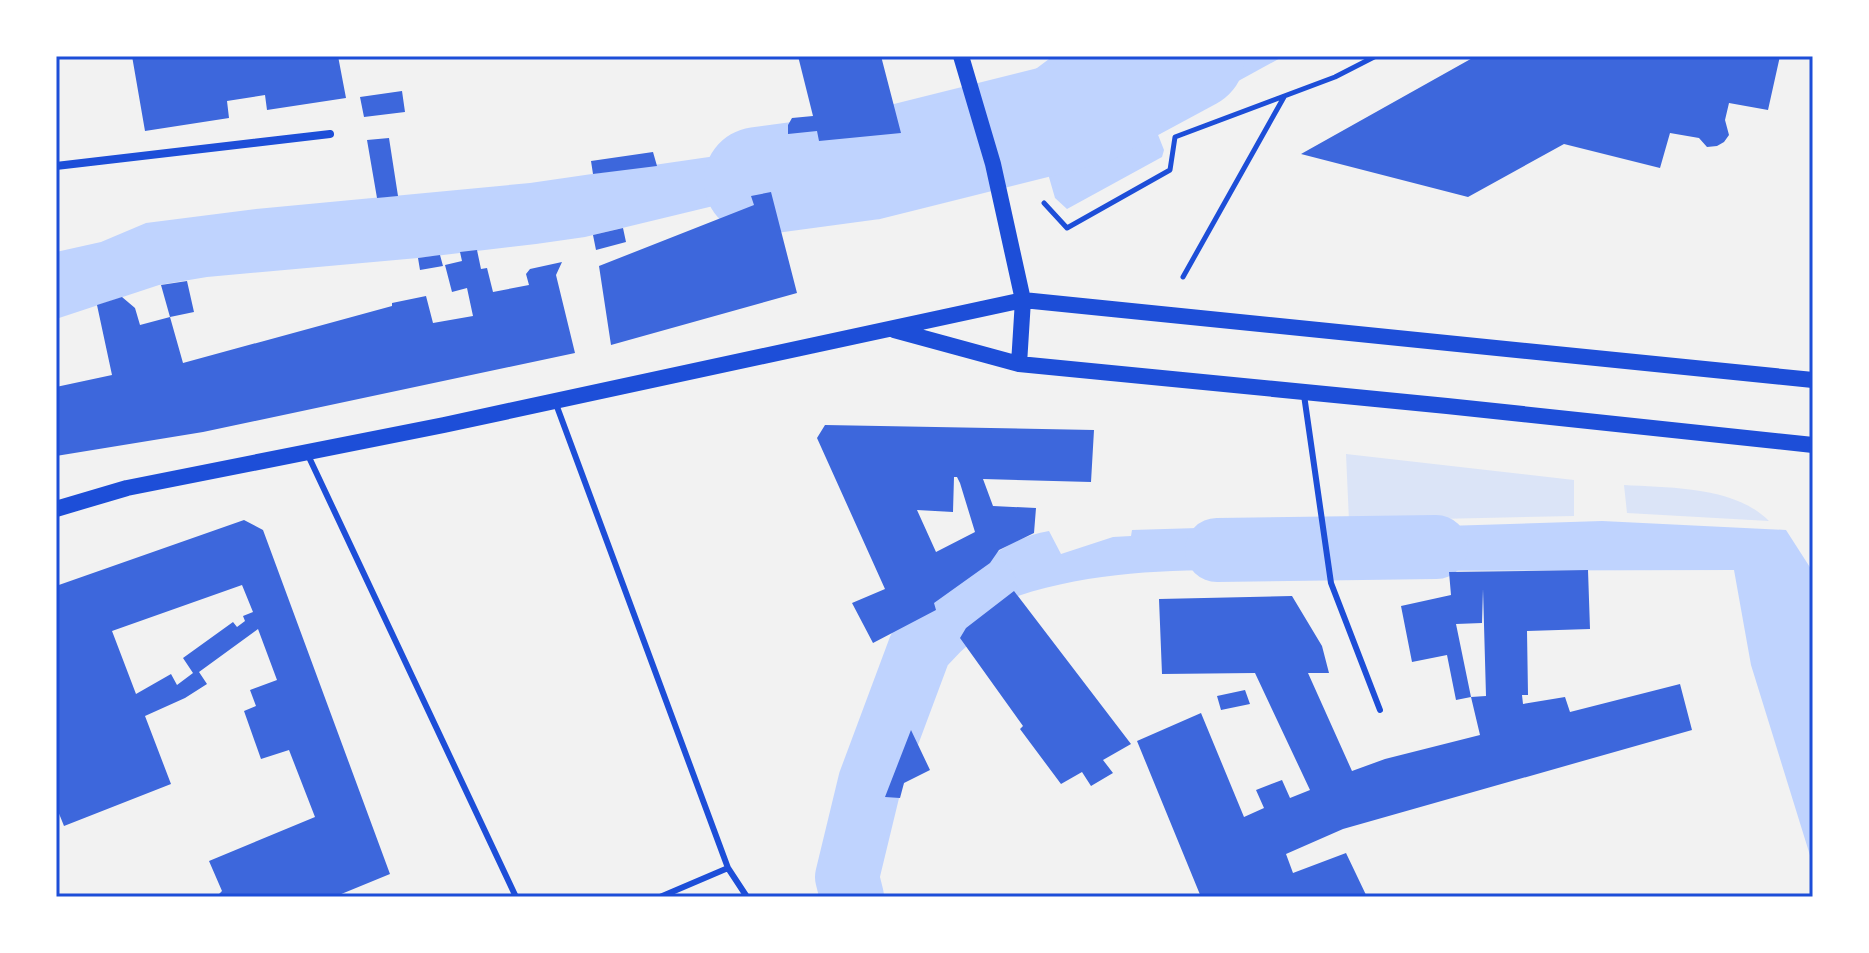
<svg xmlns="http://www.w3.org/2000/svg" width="1869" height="953" font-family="'IBM Plex Sans',sans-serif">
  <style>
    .green { fill: #dbe4f7 }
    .water { fill: #bfd3fe }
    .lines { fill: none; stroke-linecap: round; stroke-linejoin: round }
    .canal { stroke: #bfd3fe; stroke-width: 64 }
    .river { stroke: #bfd3fe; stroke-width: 108 }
    .building { fill: #3d67dc; fill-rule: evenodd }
    .path { stroke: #1d4ed8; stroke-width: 5 }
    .service { stroke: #1d4ed8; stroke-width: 6 }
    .minor { stroke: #1d4ed8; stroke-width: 8 }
    .secondary { stroke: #1d4ed8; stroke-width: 16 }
    .neatline { fill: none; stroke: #1d4ed8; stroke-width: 3 }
  </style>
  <rect width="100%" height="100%" fill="#f2f2f2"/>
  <path class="green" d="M 1346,454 L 1574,480 L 1574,516 L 1349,521 Z
    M 1624,485 C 1671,488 1734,486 1769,521 L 1627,513 Z"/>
  <path class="water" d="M 1053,56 L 1284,56 L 1211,96 L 1153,122 L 1164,150 L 1162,157 L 1067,209 L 1055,198 L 1021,80 Z
    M 901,133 L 913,182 L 771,192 L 585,237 L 536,244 L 418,258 L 207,277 L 159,285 L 56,319 L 56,252 L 101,242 L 146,223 L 256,209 L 530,183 L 819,141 Z
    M 1602,521 L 1786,530 L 1813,572 L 1813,865 L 1751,665 L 1734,570 L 1352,571 L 1349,529 Z
    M 1300,525 L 1305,570 C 1206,571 1113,565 1018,596 L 1014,591 L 966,628 L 939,672 L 903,627 L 936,610 L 934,603 C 969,574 1003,538 1049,531 L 1061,554 L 1113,537 L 1131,536 L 1132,530 Z
    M 887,674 L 919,716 C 892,770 870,836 872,897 L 830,897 C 828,837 858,727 887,674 Z"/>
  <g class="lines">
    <path class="canal" d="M 1217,550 L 1436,547
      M 852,897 L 847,877 L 870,782 L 920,648 L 938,629 L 985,588"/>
    <path class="river" d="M 758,181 L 869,166 L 1089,111 L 1191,56"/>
  </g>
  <path class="building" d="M 132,56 L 338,56 L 346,98 L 267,110 L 265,95 L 227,101 L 229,118 L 145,131 Z
    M 798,56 L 881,56 L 901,133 L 819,141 L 817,131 L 788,134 L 788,125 L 792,118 L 813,116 Z
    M 1476,56 L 1780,56 L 1768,110 L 1729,103 L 1725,120 L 1729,135 L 1724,142 L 1717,146 L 1707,147 L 1699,138 L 1670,133 L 1660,168 L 1564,144 L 1468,197 L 1301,154 Z
    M 402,91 L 405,112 L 364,117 L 360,97 Z
    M 389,138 L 398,196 L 377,198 L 367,140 Z
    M 653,152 L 657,166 L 593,174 L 591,161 Z
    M 771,192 L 797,293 L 611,345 L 599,266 L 754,205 L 751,196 Z
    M 623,228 L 626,242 L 596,250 L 593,235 Z
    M 477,250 L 481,269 L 487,268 L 493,292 L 529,285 L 526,274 L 530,269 L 562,262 L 556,275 L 575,353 L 203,432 L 56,456 L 56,405 L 59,405 L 56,387 L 112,375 L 97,305 L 122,297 L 135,308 L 140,325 L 170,317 L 183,363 L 392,306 L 392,303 L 426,296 L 433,323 L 473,316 L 467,288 L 452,292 L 445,265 L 462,261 L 460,252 Z
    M 440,255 L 443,266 L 420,270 L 418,258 Z
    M 187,281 L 194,312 L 170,317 L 161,285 Z
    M 825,425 L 1094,430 L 1091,482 L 983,479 L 993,506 L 1036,508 L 1034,533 L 999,550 L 990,563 L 934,603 L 936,610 L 873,643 L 852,603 L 885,589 L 817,438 ZM 954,477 L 957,477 L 960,483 L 975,532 L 936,552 L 917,510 L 953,512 Z
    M 244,520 L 263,530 L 390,874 L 334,897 L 216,897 L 222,891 L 209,861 L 315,817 L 289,750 L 261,759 L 244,711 L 256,706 L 250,690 L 277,680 L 258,629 L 199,672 L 207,684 L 185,698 L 145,716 L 171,784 L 64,826 L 56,806 L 56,586 ZM 242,585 L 253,612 L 243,616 L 245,621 L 237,627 L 233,622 L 183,658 L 193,673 L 177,685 L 171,674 L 136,694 L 112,631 Z
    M 1588,570 L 1590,629 L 1527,631 L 1528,695 L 1522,695 L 1523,704 L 1565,697 L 1570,712 L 1680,684 L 1692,730 L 1343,829 L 1286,854 L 1293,873 L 1346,853 L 1367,897 L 1201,897 L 1137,741 L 1201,713 L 1244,817 L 1264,808 L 1256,790 L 1282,780 L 1290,798 L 1310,790 L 1255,673 L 1162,674 L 1159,599 L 1292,596 L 1322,646 L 1329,673 L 1308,673 L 1352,771 L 1385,759 L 1480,735 L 1471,697 L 1486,696 L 1483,589 L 1482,623 L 1456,624 L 1471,697 L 1456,700 L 1447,655 L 1412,662 L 1401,606 L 1451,595 L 1449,572 Z
    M 1014,591 L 1131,744 L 1103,760 L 1113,773 L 1091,786 L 1082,772 L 1061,784 L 1020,729 L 1023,726 L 960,638 L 966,628 Z
    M 1245,690 L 1250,704 L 1221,710 L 1217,696 Z
    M 911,730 L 930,770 L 904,783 L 900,798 L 885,797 Z"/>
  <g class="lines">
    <path class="path" d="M 1044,203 L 1067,228 L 1170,170 L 1175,137 L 1335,77 L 1376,56
      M 1183,277 L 1284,97"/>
    <path class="service" d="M 1304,395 L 1331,583 L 1380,710
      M 556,404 L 728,868 L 660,897
      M 307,453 L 516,897
      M 728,868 L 747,897"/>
    <path class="minor" d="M 56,166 L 330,134"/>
    <path class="secondary" d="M 961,56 L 993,164 L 1023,300 L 1019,364
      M 894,330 L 1019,364 L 1447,406 L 1813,445
      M 56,509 L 127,488 L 444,425 L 1023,300 L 1813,380"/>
  </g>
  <rect width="1869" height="953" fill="none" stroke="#ffffff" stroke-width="116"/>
  <rect x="58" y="58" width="1753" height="837" class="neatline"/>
</svg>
